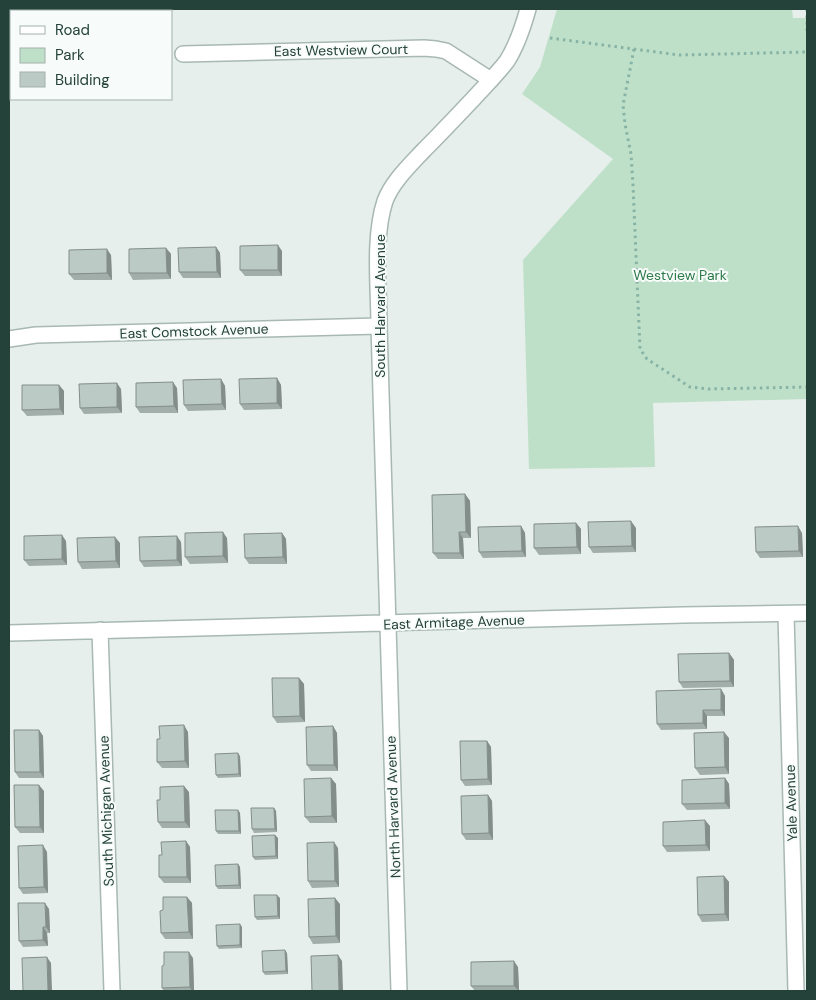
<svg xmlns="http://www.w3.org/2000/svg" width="816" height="1000" font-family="'DM Sans',sans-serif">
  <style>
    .green { fill: #bfe0c8 }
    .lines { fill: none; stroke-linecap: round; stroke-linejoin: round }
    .street-casing { stroke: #a8b8b2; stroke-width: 18 }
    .path { stroke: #86b3a5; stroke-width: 3; stroke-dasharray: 2.5 4; stroke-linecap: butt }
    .street { stroke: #fff; stroke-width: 15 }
    .wall { fill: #a1aea9 }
    .shaded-wall { fill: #838d89 }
    .building { fill: #bbcac4; stroke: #838d89 }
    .labels { text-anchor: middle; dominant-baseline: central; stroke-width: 4; stroke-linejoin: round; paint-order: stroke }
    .street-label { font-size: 14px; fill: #24423a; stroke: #f7fbf9 }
    .park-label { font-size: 14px; fill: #2d7a4b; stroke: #f7fbf9 }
  </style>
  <rect width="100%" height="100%" fill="#e6efeb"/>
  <path class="green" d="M 557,9 L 792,9 L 793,18 L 807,18 L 807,399 L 653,403 L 655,467 L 529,469 L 523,260 L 613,159 L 522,94 L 540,67 Z"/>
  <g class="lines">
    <g class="street-casing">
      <path id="street" d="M 183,54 L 424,48 L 436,49 L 446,51 L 491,80
        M 9,339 L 36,335 L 379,326
        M 786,614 L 796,991
        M 100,630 L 112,991
        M 9,633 L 683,615 L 807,613
        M 399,991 L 379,326 C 379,288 373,237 385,201 C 392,182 410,165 424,150 C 441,133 457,116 474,98 C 485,86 497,74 507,61 C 517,45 523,27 528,9"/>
    </g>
    <path class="path" d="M 807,9 L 807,32
      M 550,38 L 679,55 L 807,52
      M 634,49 L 623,105 L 625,124 L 631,154 L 633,185 L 640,349 L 647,359 L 690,387 L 708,389 L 807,387"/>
    <use href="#street" class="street"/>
  </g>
  <path class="wall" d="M 216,247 L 220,253 L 221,278 L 183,278 L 179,272 Z
    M 166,248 L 171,254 L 171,279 L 133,280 L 129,273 Z
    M 282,251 L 282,276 L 245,276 L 240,270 Z
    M 111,255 L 112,280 L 74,280 L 69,274 Z
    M 277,378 L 281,385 L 282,409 L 244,410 L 240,404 Z
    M 221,379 L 225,386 L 226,410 L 188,411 L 184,405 Z
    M 59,385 L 64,391 L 64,415 L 27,416 L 22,410 Z
    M 177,388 L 178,413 L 140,413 L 136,407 Z
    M 121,389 L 122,413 L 84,414 L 80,408 Z
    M 465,494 L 470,501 L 471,538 L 463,538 L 464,559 L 438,559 L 433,553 Z
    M 576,523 L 581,529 L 581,554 L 539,555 L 534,548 Z
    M 521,526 L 525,533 L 526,557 L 483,558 L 479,552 Z
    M 636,528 L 636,552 L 593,553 L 589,547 Z
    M 282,533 L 286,539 L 287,564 L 249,564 L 245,558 Z
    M 802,533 L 803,557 L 760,558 L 756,552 Z
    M 227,538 L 228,563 L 190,564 L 185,557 Z
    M 66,541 L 67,565 L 29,566 L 24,560 Z
    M 181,542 L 182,566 L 144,567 L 140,561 Z
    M 120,543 L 120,568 L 82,569 L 78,562 Z
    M 729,653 L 734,660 L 734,687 L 683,688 L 679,682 Z
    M 299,678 L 304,684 L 305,722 L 277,723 L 273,717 Z
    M 721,689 L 725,696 L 725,716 L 707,716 L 707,729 L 661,730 L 657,724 Z
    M 333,726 L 337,733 L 338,771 L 311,771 L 307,765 Z
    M 39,730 L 43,736 L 44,778 L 19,778 L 15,772 Z
    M 188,732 L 189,768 L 162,768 L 157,762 L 160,739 Z
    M 729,738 L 729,774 L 700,775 L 695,768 Z
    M 487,741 L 491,747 L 492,785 L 465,786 L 461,780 Z
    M 240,756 L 241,777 L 218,778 L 216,775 Z
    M 331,778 L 336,784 L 337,823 L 310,823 L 305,817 Z
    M 725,778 L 729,784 L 730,809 L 687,810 L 682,804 Z
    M 44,791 L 44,833 L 20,833 L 15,827 Z
    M 189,792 L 190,828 L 162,828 L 158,822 Z
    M 488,795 L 492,801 L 493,840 L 466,840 L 462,834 Z
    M 274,808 L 276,811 L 277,832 L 254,833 L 252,829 Z
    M 238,810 L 240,813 L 241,834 L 218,834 L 216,831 Z
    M 710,826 L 710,851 L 667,852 L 663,846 Z
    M 275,835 L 278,838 L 278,859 L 255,860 L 253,857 Z
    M 186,841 L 190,847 L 191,883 L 164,883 L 159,877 L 162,855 Z
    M 338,848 L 339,887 L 312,888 L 308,881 Z
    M 47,852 L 48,893 L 23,894 L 19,888 Z
    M 238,864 L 240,867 L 241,889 L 218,889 L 216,886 Z
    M 724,876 L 729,882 L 729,921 L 702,922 L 698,915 Z
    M 187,897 L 192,903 L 193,939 L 165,939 L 161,933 L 163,910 Z
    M 280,898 L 280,919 L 257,920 L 255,917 Z
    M 340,904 L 340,943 L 313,944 L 309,937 Z
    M 49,909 L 50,933 L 47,933 L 48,946 L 23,947 L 19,941 Z
    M 242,927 L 242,948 L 219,949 L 217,946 Z
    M 287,953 L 288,974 L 265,975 L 263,972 Z
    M 193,958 L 194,991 L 164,991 L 162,988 Z
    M 518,967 L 519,991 L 475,991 L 471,986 Z"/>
  <path class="shaded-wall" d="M 278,245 L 282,251 L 282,276 L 278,270 Z
    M 216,247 L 220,253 L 221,278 L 217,272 Z
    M 166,248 L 171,254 L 171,279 L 167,273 Z
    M 107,249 L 111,255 L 112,280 L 107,273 Z
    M 277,378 L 281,385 L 282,409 L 277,403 Z
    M 221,379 L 225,386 L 226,410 L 222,404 Z
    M 173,382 L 177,388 L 178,413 L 174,406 Z
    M 117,383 L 121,389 L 122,413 L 117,407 Z
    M 59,385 L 64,391 L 64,415 L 60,409 Z
    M 465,494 L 470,501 L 471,538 L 466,532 Z
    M 631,521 L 636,528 L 636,552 L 632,546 Z
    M 576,523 L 581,529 L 581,554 L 577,547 Z
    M 521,526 L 525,533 L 526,557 L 522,551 Z
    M 798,526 L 802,533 L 803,557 L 799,551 Z
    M 223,532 L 227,538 L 228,563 L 223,556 Z
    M 459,532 L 463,538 L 464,559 L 460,553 Z
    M 282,533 L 286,539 L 287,564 L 283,557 Z
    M 62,535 L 66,541 L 67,565 L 62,559 Z
    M 177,536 L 181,542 L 182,566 L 177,560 Z
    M 115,537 L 120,543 L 120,568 L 116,561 Z
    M 9,543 L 10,545 L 10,569 L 9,566 Z
    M 729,653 L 734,660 L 734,687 L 730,681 Z
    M 299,678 L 304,684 L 305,722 L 300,716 Z
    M 721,689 L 725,696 L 725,716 L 721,710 Z
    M 703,710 L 707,716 L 707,729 L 703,723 Z
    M 184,725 L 188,732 L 189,768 L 185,761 Z
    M 333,726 L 337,733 L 338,771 L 334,765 Z
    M 39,730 L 43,736 L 44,778 L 40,772 Z
    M 724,732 L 729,738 L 729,774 L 725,767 Z
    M 487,741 L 491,747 L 492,785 L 488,779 Z
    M 238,753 L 240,756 L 241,777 L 239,774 Z
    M 331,778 L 336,784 L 337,823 L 332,816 Z
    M 725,778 L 729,784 L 730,809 L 725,803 Z
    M 39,785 L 44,791 L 44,833 L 40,827 Z
    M 184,786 L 189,792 L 190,828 L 185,822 Z
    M 488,795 L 492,801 L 493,840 L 489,833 Z
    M 274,808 L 276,811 L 277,832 L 275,829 Z
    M 238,810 L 240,813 L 241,834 L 239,831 Z
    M 705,820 L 710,826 L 710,851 L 706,845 Z
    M 275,835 L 278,838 L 278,859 L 276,856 Z
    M 186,841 L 190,847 L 191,883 L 187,877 Z
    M 334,842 L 338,848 L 339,887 L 335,881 Z
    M 43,845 L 47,852 L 48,893 L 44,887 Z
    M 238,864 L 240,867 L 241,889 L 239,885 Z
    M 724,876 L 729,882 L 729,921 L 725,914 Z
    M 277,895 L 280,898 L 280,919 L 278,916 Z
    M 187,897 L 192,903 L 193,939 L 189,932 Z
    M 335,898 L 340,904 L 340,943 L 336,936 Z
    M 45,903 L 49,909 L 50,933 L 46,927 Z
    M 240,924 L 242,927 L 242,948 L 240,945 Z
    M 43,927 L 47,933 L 48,946 L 43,940 Z
    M 285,950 L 287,953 L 288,974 L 286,971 Z
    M 189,952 L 193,958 L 194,991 L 192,991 L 190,987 Z
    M 338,955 L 342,961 L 343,991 L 339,991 Z
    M 47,957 L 51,963 L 52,991 L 48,991 Z
    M 514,961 L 518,967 L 519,991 L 514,986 Z"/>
  <path class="building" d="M 278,245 L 278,270 L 240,270 L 240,246 Z
    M 216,247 L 217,272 L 179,272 L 178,248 Z
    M 166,248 L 167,273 L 129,273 L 129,249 Z
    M 107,249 L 107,273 L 69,274 L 69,250 Z
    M 277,378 L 277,403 L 240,404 L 239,379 Z
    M 221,379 L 222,404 L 184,405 L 183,380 Z
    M 173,382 L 174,406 L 136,407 L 136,383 Z
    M 117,383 L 117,407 L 80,408 L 79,384 Z
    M 22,385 L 59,385 L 60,409 L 22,410 Z
    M 465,494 L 466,532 L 459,532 L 460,553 L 433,553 L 432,495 Z
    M 631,521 L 632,546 L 589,547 L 588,522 Z
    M 576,523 L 577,547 L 534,548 L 534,524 Z
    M 521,526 L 522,551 L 479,552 L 478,527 Z
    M 798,526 L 799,551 L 756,552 L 755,527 Z
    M 223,532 L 223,556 L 185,557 L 185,533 Z
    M 282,533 L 283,557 L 245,558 L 244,534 Z
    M 62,535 L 62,559 L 24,560 L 24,536 Z
    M 177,536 L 177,560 L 140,561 L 139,537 Z
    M 115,537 L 116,561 L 78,562 L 77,538 Z
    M 729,653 L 730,681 L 679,682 L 678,654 Z
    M 272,678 L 299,678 L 300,716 L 273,717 Z
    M 721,689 L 721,710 L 703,710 L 703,723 L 657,724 L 656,691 Z
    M 184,725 L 185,761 L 157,762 L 157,739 L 160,739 L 159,726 Z
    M 333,726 L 334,765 L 307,765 L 306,727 Z
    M 14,730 L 39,730 L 40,772 L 15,772 Z
    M 724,732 L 725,767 L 695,768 L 694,733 Z
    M 460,741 L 487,741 L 488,779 L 461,780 Z
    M 238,753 L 239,774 L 216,775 L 215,754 Z
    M 331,778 L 332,816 L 305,817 L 304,779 Z
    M 725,778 L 725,803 L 682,804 L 682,780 Z
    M 14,785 L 39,785 L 40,827 L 15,827 Z
    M 184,786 L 185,822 L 158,822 L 157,800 L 160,800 L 160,787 Z
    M 488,795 L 489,833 L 462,834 L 461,796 Z
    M 251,808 L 274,808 L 275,829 L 252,829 Z
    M 215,810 L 238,810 L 239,831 L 216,831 Z
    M 705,820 L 706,845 L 663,846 L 663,822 Z
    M 275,835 L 276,856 L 253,857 L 252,836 Z
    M 186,841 L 187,877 L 159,877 L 159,855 L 162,855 L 161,842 Z
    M 334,842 L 335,881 L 308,881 L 307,843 Z
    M 43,845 L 44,887 L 19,888 L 18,846 Z
    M 238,864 L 239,885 L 216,886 L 215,865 Z
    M 724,876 L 725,914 L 698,915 L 697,877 Z
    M 254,895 L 277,895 L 278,916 L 255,917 Z
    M 163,897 L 187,897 L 189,932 L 161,933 L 160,911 L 163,910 Z
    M 335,898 L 336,936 L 309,937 L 308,899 Z
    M 18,903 L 45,903 L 46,927 L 43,927 L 43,940 L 19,941 Z
    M 240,924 L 240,945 L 217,946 L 216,925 Z
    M 285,950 L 286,971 L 263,972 L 262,951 Z
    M 164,952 L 189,952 L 190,987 L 162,988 L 162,966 L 164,965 Z
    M 338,955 L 339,991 L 312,991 L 311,956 Z
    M 47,957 L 48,991 L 23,991 L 22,958 Z
    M 514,961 L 514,986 L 471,986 L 471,962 Z"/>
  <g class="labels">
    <g class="street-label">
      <text transform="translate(341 50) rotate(-1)">East Westview Court</text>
      <text transform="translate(380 306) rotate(-90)">South Harvard Avenue</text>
      <text transform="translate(194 331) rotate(-2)">East Comstock Avenue</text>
      <text transform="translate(454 622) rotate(-2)">East Armitage Avenue</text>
      <text transform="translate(791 803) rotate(-92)">Yale Avenue</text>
      <text transform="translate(393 807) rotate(-92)">North Harvard Avenue</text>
      <text transform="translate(106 811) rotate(-92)">South Michigan Avenue</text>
    </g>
    <g class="park-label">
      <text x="680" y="275">Westview Park</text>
    </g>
  </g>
  <rect width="816" height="1000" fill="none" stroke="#24423a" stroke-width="20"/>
  <rect x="10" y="10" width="162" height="90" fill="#f7fbf9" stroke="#a3b1ad"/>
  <rect x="20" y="26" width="25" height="8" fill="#ffffff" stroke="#a3b1ad"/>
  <text x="55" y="35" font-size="15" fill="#24423a">Road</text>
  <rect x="20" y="48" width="25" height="15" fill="#bfe0c8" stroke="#a3b1ad"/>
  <text x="55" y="60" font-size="15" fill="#24423a">Park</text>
  <rect x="20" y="72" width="25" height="15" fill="#bbcac4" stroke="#a3b1ad"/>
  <text x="55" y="85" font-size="15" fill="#24423a">Building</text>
</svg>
